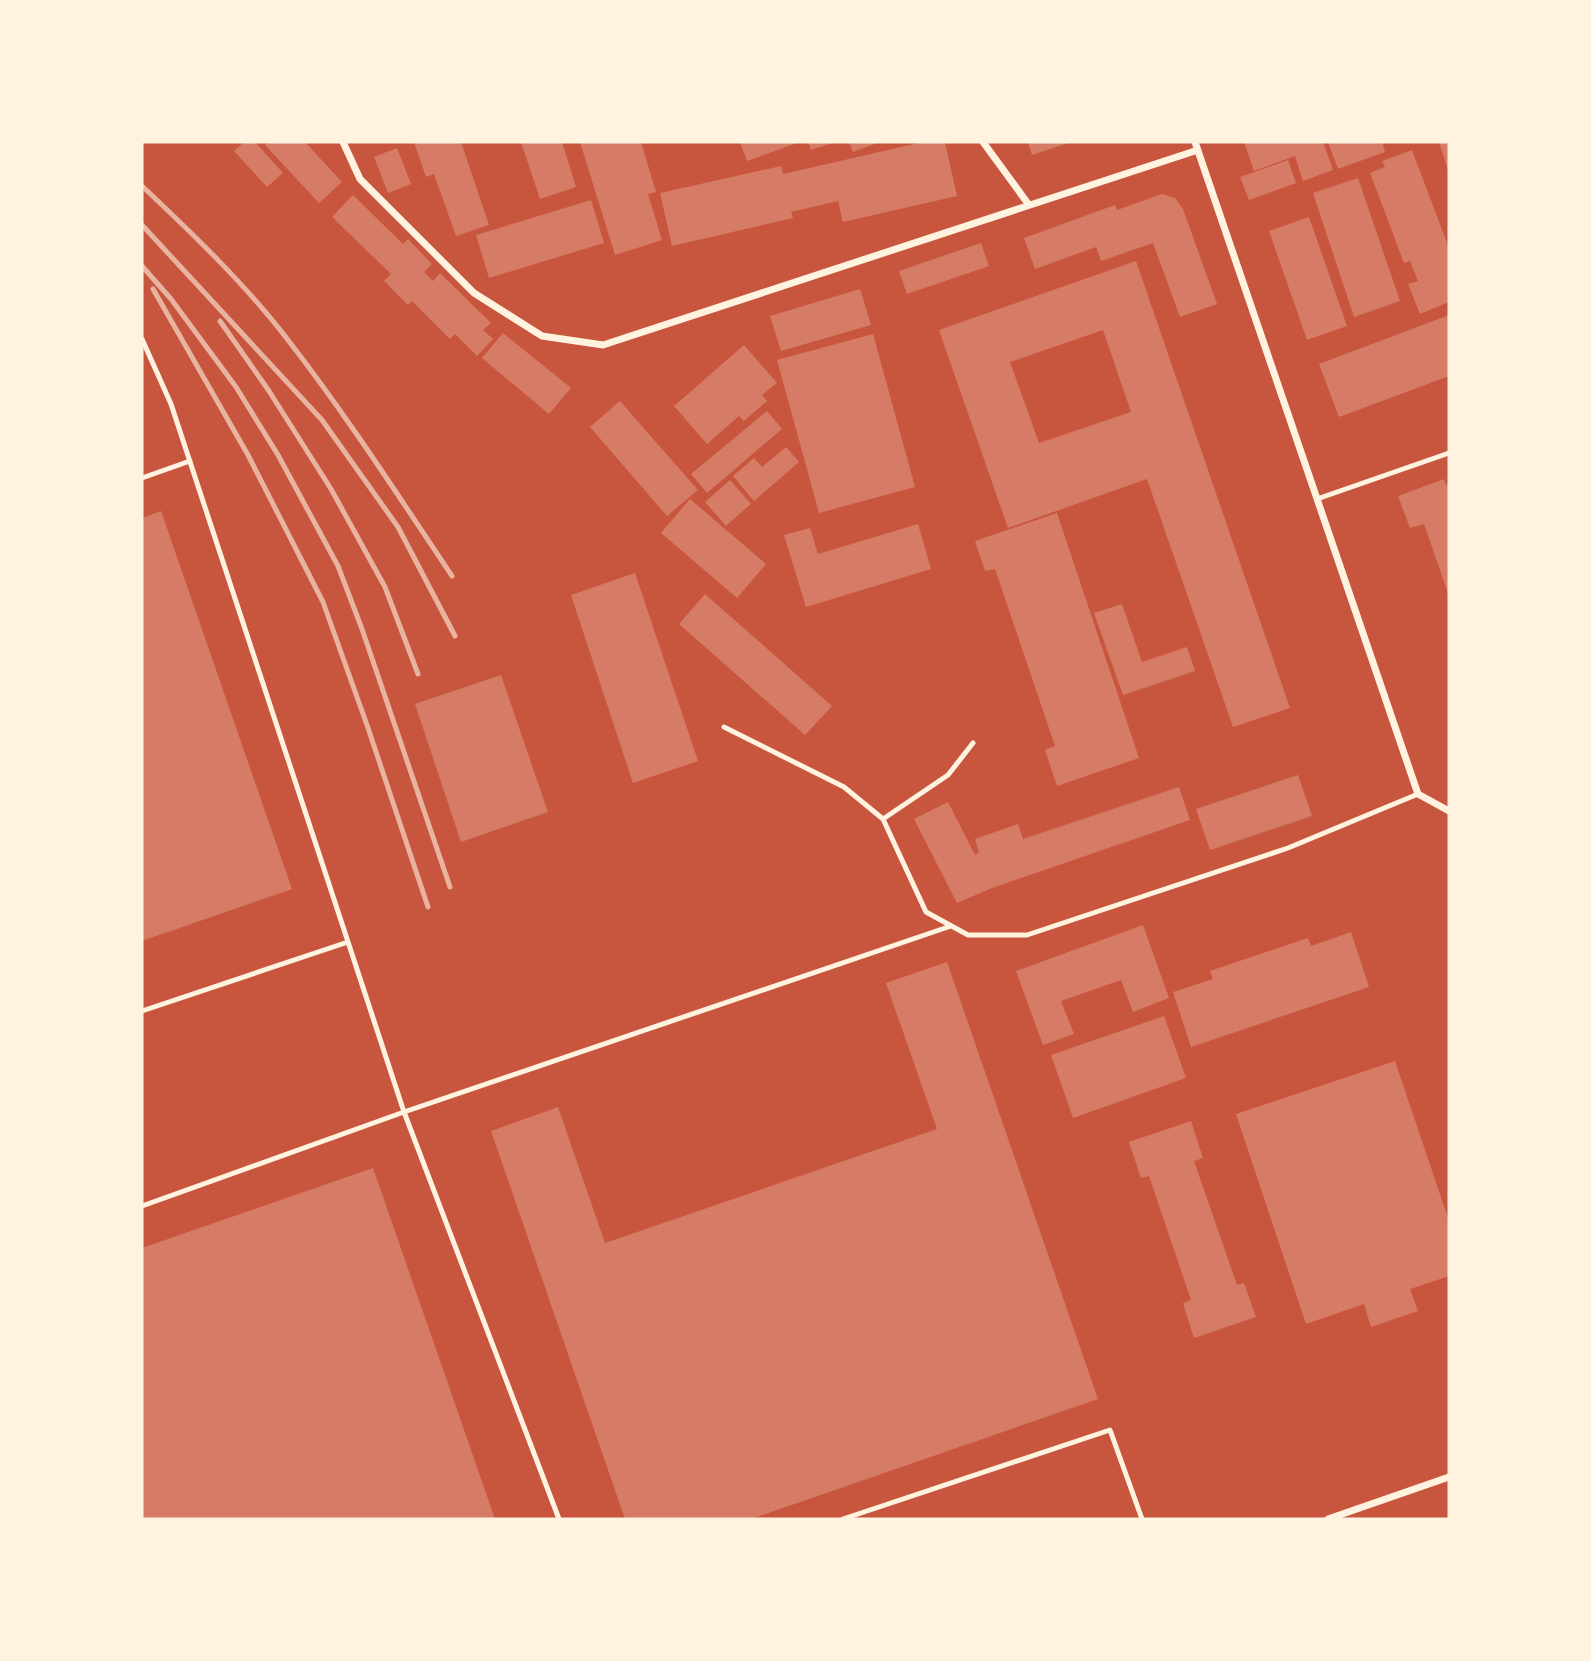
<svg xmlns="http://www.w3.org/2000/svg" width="1591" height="1661" font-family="'Alegreya Sans',sans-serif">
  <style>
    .building { fill: #d67c66; fill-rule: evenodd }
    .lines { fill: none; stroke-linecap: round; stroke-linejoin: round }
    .service { stroke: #fff3e0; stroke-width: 5 }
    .minor { stroke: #fff3e0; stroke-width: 7 }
    .rail { stroke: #e9b49f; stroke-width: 5 }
  </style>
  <rect width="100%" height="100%" fill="#c8553d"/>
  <path class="building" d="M 244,142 L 255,142 L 283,173 L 267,187 L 234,151 Z
    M 268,142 L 305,142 L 342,182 L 319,203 L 265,145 Z
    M 414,142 L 461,142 L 489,225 L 456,236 L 434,174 L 426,177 Z
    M 521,142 L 562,142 L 576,187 L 540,199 Z
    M 580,142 L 641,142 L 656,192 L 648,194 L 662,240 L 615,255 Z
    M 740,142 L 800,142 L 747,161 Z
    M 808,142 L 835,142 L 811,150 Z
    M 849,142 L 880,142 L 853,152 Z
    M 923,142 L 945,142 L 957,196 L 843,222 L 838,201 L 791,212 L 793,218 L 672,246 L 660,193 L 781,166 L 783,174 Z
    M 1028,142 L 1071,142 L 1032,155 Z
    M 1244,142 L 1323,142 L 1333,170 L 1303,181 L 1295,156 L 1254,171 Z
    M 1328,142 L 1382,142 L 1385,152 L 1338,169 Z
    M 1439,142 L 1449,142 L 1449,173 Z
    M 397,148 L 411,184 L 388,193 L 374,157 Z
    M 1412,150 L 1449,248 L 1449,302 L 1420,314 L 1408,284 L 1418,281 L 1410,261 L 1404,263 L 1370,173 L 1385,167 L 1382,161 Z
    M 1288,160 L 1296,183 L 1249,200 L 1240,177 Z
    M 1358,178 L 1400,301 L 1354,317 L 1313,193 Z
    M 1162,194 L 1175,198 L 1183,209 L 1217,304 L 1180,317 L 1153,243 L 1101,261 L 1096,247 L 1035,269 L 1024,238 L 1115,205 L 1117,210 Z
    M 353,195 L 403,244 L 408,239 L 432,264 L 424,272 L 433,281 L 440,273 L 491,323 L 483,330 L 493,339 L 477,356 L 455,334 L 450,339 L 412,301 L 408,305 L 384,281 L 391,274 L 332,217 Z
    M 591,200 L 604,243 L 489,278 L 476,235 Z
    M 1309,217 L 1347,326 L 1307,340 L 1269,231 Z
    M 981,243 L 989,266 L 907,294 L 899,271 Z
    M 1136,261 L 1290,708 L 1233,727 L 1147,479 L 1008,528 L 939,330 ZM 1103,330 L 1131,412 L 1039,443 L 1010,362 Z
    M 860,289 L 871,325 L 781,351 L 770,316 Z
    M 1449,315 L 1449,376 L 1339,417 L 1319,364 Z
    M 503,333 L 571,388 L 549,414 L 482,358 Z
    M 873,334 L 915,487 L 819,513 L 777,360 Z
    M 744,345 L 777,383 L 762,395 L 767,401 L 744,421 L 739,416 L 707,444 L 674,406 Z
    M 620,401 L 698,490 L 667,516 L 590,427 Z
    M 767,411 L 782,429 L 707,493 L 691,474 Z
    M 786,447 L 799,462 L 754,501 L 733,476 L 754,458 L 762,467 Z
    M 1444,479 L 1446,485 L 1449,484 L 1449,596 L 1424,524 L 1410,528 L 1398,496 Z
    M 730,480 L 751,504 L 726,526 L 705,502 Z
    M 690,499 L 766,564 L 737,598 L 661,533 Z
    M 161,511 L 292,889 L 142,941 L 142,518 Z
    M 1057,513 L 1139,758 L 1057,786 L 1045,750 L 1055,746 L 995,569 L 985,571 L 975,541 Z
    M 918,524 L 931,569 L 806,607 L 784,535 L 810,528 L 818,554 Z
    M 635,573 L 698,761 L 633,783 L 571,595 Z
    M 705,594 L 832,706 L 805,735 L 679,624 Z
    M 1122,604 L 1142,662 L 1187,647 L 1195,671 L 1123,695 L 1094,613 Z
    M 501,675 L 548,812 L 461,842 L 415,704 Z
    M 1298,775 L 1312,816 L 1210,850 L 1196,809 Z
    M 1179,787 L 1190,820 L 992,888 L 957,903 L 914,819 L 948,802 L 975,855 L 979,852 L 975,839 L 1018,824 L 1023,839 Z
    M 1143,925 L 1169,998 L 1133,1012 L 1121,980 L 1061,1001 L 1074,1034 L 1043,1045 L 1016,971 Z
    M 1351,932 L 1369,987 L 1191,1047 L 1173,992 L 1213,979 L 1210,971 L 1308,938 L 1311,946 Z
    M 947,962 L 1098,1399 L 751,1519 L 625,1519 L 491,1131 L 558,1107 L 605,1243 L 937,1129 L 886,983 Z
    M 1164,1016 L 1186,1078 L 1073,1118 L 1051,1055 Z
    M 1395,1061 L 1449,1221 L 1449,1276 L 1410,1289 L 1418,1311 L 1371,1327 L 1364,1304 L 1306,1324 L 1236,1114 Z
    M 1191,1121 L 1203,1158 L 1194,1161 L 1237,1285 L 1244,1283 L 1256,1317 L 1194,1338 L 1183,1303 L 1191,1300 L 1149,1176 L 1141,1178 L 1129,1142 Z
    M 373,1168 L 495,1519 L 142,1519 L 142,1248 Z"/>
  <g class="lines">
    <path class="service" d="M 142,339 L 171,404 L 404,1112 L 559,1519
      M 142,478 L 190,461
      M 1317,499 L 1449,453
      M 724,727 L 844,787 L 883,819 L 926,912 L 968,935 L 1027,935 L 1288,848 L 1418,794
      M 883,819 L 948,775 L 973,743
      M 142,1011 L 348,942
      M 142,1206 L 404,1112 L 951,926
      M 843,1519 L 1110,1430 L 1142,1519"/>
    <path class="minor" d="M 343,142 L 360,179 L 474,293 L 542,336 L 603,345 L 1198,150
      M 983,142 L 1029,205
      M 1195,142 L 1418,794 L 1449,811
      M 1328,1519 L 1449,1477"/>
    <path class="rail" d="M 142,186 C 194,235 245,284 288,340 C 347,416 399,497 452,576
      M 142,225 L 322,420 L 398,527 L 455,636
      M 142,266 L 171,299 L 236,387 L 278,455 L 338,566 L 362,629 L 450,887
      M 153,289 L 248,455 L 323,602 L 367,725 L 428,907
      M 220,321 L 269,391 L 331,489 L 385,587 L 418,674"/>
  </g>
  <rect width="1591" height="1661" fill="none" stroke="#fff3e0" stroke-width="287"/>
</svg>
